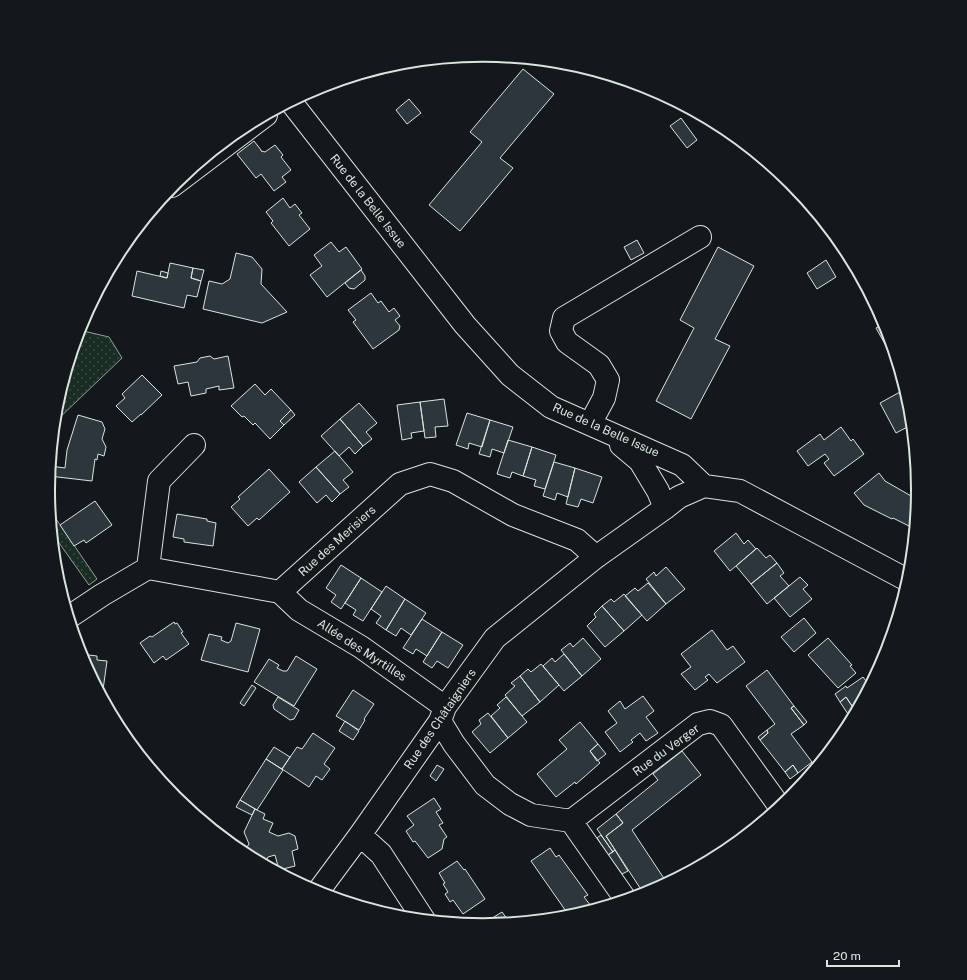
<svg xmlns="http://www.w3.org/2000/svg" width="967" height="980" font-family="'Public Sans',sans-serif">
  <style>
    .park { fill: url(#park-dots); stroke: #939e99 }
    .building { fill: #2c363c; stroke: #d8e6dc }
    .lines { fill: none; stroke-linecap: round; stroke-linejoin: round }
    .minor-casing { stroke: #d8e6dc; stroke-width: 24 }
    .minor { stroke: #14181c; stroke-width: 22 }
    .labels { text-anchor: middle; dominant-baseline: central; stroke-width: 3; stroke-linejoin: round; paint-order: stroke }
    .street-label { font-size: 12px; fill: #d8e6dc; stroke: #14181c }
    .rim { fill: none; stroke: #d8e6dc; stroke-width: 2 }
  </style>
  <defs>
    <pattern id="park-dots" width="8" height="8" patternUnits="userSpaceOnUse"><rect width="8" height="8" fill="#1a2d24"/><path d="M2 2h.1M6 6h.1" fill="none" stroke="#3b4b43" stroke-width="1.8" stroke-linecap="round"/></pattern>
  </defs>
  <rect width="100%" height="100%" fill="#14181c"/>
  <path class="park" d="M 79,330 L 109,337 L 122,358 L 55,422 L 56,405 Z
    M 50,510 L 97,579 L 89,585 L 52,533 Z"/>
  <path class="building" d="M 523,69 L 554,94 L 500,158 L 513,168 L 460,231 L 429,205 L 482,142 L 470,132 Z
    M 409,99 L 421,113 L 407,124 L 396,110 Z
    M 681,118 L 697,140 L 687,148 L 670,126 Z
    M 254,141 L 261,150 L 261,151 L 265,152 L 275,145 L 283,155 L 281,157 L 291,170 L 282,177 L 286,182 L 274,191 L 261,174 L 256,178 L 237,154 Z
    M 283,198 L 290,208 L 295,204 L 302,213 L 299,215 L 310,229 L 289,246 L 271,223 L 273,221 L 266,212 Z
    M 637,240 L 644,253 L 631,260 L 624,247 Z
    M 331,242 L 339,252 L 346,247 L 362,269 L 327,297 L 310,275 L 322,266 L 314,255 Z
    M 718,247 L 754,266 L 715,339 L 730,346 L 691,419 L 656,401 L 694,328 L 680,320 Z
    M 236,253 L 252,257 L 262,269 L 261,284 L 287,312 L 262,323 L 203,309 L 209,281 L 222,284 L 230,279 Z
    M 826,260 L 836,277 L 817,289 L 807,273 Z
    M 170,263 L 193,268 L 191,278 L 201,281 L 197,297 L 187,295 L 184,308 L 132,296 L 137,271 L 167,278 Z
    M 193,268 L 204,270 L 201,281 L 191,278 Z
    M 361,270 L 365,276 L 365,280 L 354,289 L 349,288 L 345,283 Z
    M 161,271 L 168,273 L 167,278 L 160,276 Z
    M 371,293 L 378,303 L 381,301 L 389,312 L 394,308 L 400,316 L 395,320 L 400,326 L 399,330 L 373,349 L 353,322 L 356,320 L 348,310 Z
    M 885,323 L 896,358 L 894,360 L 876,328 Z
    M 210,356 L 214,359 L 228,356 L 234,388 L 219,390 L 219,386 L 206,389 L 206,393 L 191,396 L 188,382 L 178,384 L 174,366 L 197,362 L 200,358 Z
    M 142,375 L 162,395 L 141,415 L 141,414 L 132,422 L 116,406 L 125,398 L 122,394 Z
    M 255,384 L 265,395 L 271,389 L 291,410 L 280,421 L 284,425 L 270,439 L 255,423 L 253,425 L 244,416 L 242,417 L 231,406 Z
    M 900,392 L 911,413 L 913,424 L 896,433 L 880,403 Z
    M 444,399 L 448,426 L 435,427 L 436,437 L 425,438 L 420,402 Z
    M 420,402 L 424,431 L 411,433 L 412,438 L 402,440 L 397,405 Z
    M 359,403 L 377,423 L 366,432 L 372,439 L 363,446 L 340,419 Z
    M 291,410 L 295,415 L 284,425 L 280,421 Z
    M 467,413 L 490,420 L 482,447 L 469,443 L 468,449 L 456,445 Z
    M 78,415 L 102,422 L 105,429 L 102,439 L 106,447 L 104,456 L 98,454 L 97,460 L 95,459 L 92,481 L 49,476 L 50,466 L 65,468 L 67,450 Z
    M 340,419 L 363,446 L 355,454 L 349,447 L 339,456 L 321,436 Z
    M 490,420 L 513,427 L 504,453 L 492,449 L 490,457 L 479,454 Z
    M 841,427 L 851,441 L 853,439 L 864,454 L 834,476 L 824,463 L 829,459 L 825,454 L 808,466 L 797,451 L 820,434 L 824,440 Z
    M 508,440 L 532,447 L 523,476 L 512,472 L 510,478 L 497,474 Z
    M 532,447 L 556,455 L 545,489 L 534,486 L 536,480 L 523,476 Z
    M 335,451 L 353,472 L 343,480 L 349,487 L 340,494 L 316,467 Z
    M 554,462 L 575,468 L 568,497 L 557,493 L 555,500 L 543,496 Z
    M 316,467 L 340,494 L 332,502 L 326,495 L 317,503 L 299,482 Z
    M 575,468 L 602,477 L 593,503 L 581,499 L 578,507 L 566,504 Z
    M 269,469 L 290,492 L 259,520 L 257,518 L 248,526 L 231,507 L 240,499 L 238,497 Z
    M 879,473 L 885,481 L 918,500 L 913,509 L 917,511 L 915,529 L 893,518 L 892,519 L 864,505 L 854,493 Z
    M 95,501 L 112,525 L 86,543 L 84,540 L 74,546 L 60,525 Z
    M 177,514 L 207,519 L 207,521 L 216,523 L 213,546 L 184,542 L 184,539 L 173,537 Z
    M 736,533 L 744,544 L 748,540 L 756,549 L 730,571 L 714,551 Z
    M 757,548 L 766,558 L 770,555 L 777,563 L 751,584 L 736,566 Z
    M 777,563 L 784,573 L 780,576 L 789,586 L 767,604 L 751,584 Z
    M 341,565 L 361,578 L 341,609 L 331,602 L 336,595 L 326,588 Z
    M 666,567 L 685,589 L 666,604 L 646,579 L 654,572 L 656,576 Z
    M 800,577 L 808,585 L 803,589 L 812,599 L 790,617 L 774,598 Z
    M 361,578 L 382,592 L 363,621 L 353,615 L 356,610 L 345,603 Z
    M 648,583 L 666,604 L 647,621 L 625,596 L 635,588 L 638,591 Z
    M 386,586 L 405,599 L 386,630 L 376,623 L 381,616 L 371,609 Z
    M 624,594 L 642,615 L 624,631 L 602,606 L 611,599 L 614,602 Z
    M 405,599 L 426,613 L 411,635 L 401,628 L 396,636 L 386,630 Z
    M 602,606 L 624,631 L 605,647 L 587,626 L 596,617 L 594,614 Z
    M 804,618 L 816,633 L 794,652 L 781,637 Z
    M 422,619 L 442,632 L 427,656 L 416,649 L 413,654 L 403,648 Z
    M 174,622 L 175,624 L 177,623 L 183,632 L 181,633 L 189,644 L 166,660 L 163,656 L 154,663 L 140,643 L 150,636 L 152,637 Z
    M 236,623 L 260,629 L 248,672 L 201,660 L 209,634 L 222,637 L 221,640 L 228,643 L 231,641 Z
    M 712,630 L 727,650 L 733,646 L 745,662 L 717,683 L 709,674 L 705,677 L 708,680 L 695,690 L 681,674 L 691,667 L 681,654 Z
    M 442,632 L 463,645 L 448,668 L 437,661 L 432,668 L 423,662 Z
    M 583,638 L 601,659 L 582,676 L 561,650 L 570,643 L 573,647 Z
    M 828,638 L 852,665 L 850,666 L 856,673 L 838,688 L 808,655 Z
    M 80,654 L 97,656 L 97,660 L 107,661 L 102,697 Z
    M 564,654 L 582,676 L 564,691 L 543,666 L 552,658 L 555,662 Z
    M 296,656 L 317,669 L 294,706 L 254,682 L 269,659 L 279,665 L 277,668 L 283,671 L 287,671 Z
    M 541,664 L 559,685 L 540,702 L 520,676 L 528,669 L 531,672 Z
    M 767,670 L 794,706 L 791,708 L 804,725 L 791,734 L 812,762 L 798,773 L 793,765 L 785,772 L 760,740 L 768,733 L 767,730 L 775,724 L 746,686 Z
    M 520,676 L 540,702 L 522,716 L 505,695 L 515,686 L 511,683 Z
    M 863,677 L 870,686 L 856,712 L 846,697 L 840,702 L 835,694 L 846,686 L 847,688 Z
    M 252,685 L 256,688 L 244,706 L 240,703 Z
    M 353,690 L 374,704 L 364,719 L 365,720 L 359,730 L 336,716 Z
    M 643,696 L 654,711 L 646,717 L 658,733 L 646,741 L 640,733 L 631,740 L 633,742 L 620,752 L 605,732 L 617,723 L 608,711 L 620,701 L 625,709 Z
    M 278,697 L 299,710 L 294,719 L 290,720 L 274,709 L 273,705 Z
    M 506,697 L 527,722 L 508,738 L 491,716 L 500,708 L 497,705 Z
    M 846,697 L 856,712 L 852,720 L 840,702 Z
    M 794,706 L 807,722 L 804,725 L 791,708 Z
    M 488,713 L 508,738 L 490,753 L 472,732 L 481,724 L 479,720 Z
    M 345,721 L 359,731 L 353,740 L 339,731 Z
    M 580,722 L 598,744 L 590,751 L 600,763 L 576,784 L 575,782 L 556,797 L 537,774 L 567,749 L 559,740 Z
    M 767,730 L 768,733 L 760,740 L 758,737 Z
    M 313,733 L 335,748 L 324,764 L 330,769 L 322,780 L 316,776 L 309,787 L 282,769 L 297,747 L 302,749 Z
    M 598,744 L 606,754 L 597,761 L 590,751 Z
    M 274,747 L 290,757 L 282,769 L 266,759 Z
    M 682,751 L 701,775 L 632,830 L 667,883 L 650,892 L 644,894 L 606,836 L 623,823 L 616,814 L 658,780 L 653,774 Z
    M 266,759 L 283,770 L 257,810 L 240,800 Z
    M 437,765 L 444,769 L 436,781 L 430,776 Z
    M 793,765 L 798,773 L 790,779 L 785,772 Z
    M 434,798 L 441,809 L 436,812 L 443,823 L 439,825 L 447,837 L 444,839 L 442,849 L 428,858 L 415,841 L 413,842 L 406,831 L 414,825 L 407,816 Z
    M 240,800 L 255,809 L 252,815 L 236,807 Z
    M 255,809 L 265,814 L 263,819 L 273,823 L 269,832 L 278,836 L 289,833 L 295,836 L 298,849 L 292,851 L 295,866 L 279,870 L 275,855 L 268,857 L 264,864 L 243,853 L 249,844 L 244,832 Z
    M 616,814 L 623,823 L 606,836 L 615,850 L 613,852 L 597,829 Z
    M 601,835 L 613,852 L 608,855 L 597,838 Z
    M 550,848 L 556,857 L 559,855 L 588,895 L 584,897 L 591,906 L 589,908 L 591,910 L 570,917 L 531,861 Z
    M 615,850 L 628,871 L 622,874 L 608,855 Z
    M 457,861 L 464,870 L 465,869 L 485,899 L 463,914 L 453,900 L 450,902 L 445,894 L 448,892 L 443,884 L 445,883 L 439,873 Z
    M 502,912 L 510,923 L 481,925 Z"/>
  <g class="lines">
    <g class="minor-casing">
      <path id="minor" d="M 291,102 L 465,325 L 510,375 L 551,407 L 682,465 L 704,486 L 740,491 L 909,581
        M 172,186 L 266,115
        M 590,424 L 604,398 L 608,380 L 599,365 L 567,342 L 561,331 L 564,318 L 700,237
        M 621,445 L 640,461 L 658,491 L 665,508
        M 148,568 L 159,481 L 194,445
        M 280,592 L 299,610 L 361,647 L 445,707
        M 69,617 L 102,595 L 148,568 L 280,592 L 400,484 L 430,474 L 453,481 L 513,515 L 577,540 L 596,557
        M 440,721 L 454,744 L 485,785 L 510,804 L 531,815 L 571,821
        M 360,835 L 381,854 L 424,920
        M 317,893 L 360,835 L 440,721 L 445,707 L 495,638 L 596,557 L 665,508 L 679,497 L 704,486
        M 626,900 L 571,821 L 698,724 L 710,721 L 721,725 L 780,807"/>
    </g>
    <use href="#minor" class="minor"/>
  </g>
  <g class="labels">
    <g class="street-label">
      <text transform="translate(368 201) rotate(52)">Rue de la Belle Issue</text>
      <text transform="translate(606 430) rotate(24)">Rue de la Belle Issue</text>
      <text transform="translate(337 541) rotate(-42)">Rue des Merisiers</text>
      <text transform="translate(362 650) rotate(33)">Allée des Myrtilles</text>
      <text transform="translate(440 719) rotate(-56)">Rue des Châtaigniers</text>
      <text transform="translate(666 750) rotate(-36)">Rue du Verger</text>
    </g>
  </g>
  <path d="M0 0H967V980H0ZM55 490a428 428 0 1 1 856 0a428 428 0 1 1-856 0Z" fill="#14181c" fill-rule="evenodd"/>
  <path class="rim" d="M55 490a428 428 0 1 1 856 0a428 428 0 1 1-856 0Z"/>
  <path d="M827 960v6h72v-6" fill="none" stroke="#d8e6dc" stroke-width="2"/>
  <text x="833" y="960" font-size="12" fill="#d8e6dc" stroke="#14181c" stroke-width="3" paint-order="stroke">20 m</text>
</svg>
